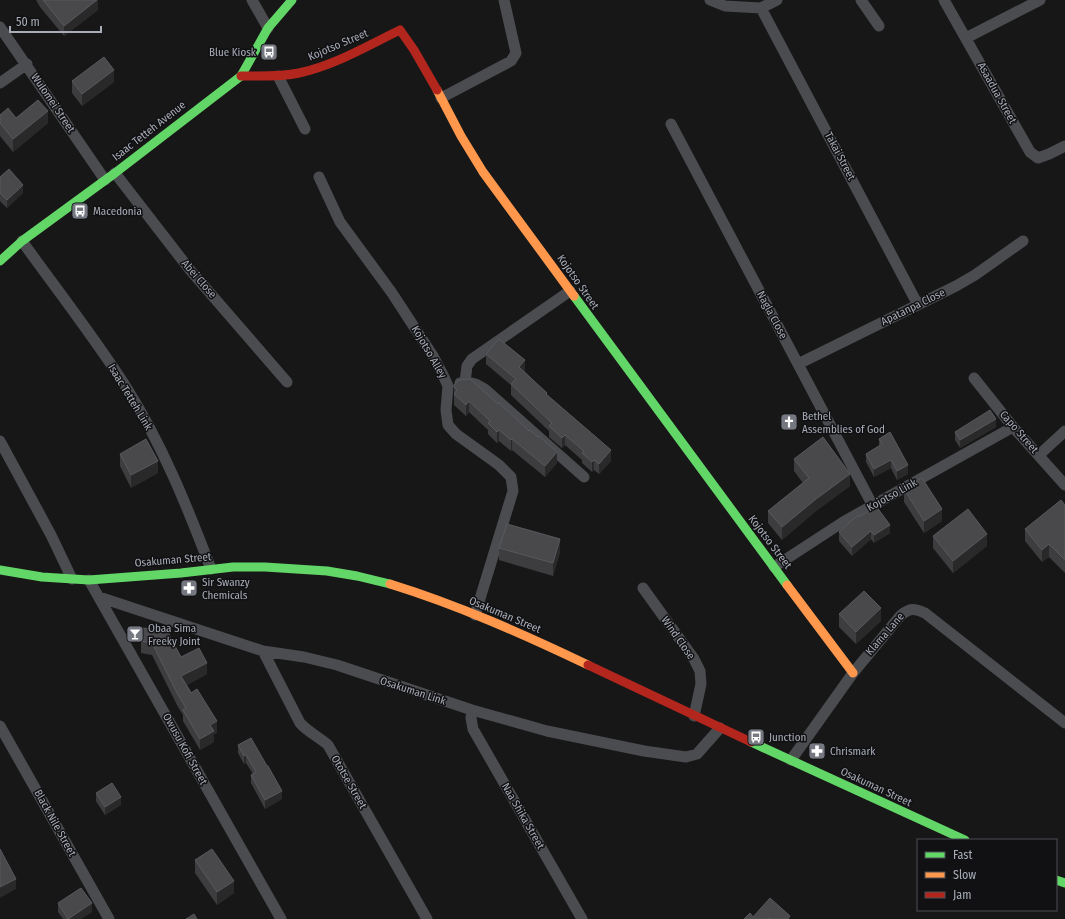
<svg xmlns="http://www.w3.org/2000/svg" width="1065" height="919" font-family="'Fira Sans Condensed',sans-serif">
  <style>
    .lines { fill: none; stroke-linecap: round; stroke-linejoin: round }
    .street { stroke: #4b4c50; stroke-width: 11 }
    .fast { stroke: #63d668; stroke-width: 9 }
    .slow { stroke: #ff974d; stroke-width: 9 }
    .jam { stroke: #b3261e; stroke-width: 9 }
    .wall { fill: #3d3d3f }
    .shaded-wall { fill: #29292a }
    .building { fill: #49494c; stroke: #58595d }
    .labels { text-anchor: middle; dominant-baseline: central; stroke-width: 3; stroke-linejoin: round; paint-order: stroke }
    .street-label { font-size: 11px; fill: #a8adb8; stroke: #111113 }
    .poi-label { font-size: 11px; fill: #a8adb8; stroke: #111113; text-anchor: start }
  </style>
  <rect width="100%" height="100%" fill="#171717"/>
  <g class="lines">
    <path class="street" d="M 252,0 L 268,28
      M 710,0 L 725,6 L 761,8 L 777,0
      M 861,0 L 879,26
      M 944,0 L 1030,152 L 1038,158 L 1049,154 L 1065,146
      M 761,8 L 918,305
      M 0,27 L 105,180
      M 966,38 L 1040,0
      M 278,76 L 305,129
      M 0,83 L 27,64
      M 441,98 L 511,61 L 516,53 L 504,0
      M 671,124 L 873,506
      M 115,173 L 190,270 L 287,382
      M 319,177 L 340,222 L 392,293 L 433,356 L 443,375 L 448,386 L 446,410 L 448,425 L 456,434 L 499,465 L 511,477 L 513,491 L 475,615
      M 22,241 C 57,290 94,337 126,387 C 162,444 187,506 211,569
      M 798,364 L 956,286 L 975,275 L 1023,241
      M 974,378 L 1013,427 L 1065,485
      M 465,382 L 467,366 L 472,359 L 570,291
      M 460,383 C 471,381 477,384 486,390 L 584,477
      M 0,441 L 51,535 L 72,579
      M 1039,455 L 1065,431
      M 774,567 L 843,522 L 1013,427
      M 89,580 L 281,919
      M 643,588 L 694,659 L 700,671 L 701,684 L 694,716
      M 99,597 L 263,651 L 304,657 L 337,665 L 472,710 L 547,731 L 644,751 L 686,757 L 697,754 L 720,728
      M 263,651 L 300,723 C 308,732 319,737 328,745 L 427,919
      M 472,710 L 471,718 L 473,729 L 582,919
      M 0,726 L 109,919
      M 791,760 L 853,673 L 901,615 C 910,608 914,608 925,613 L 1065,723"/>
    <path class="fast" d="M 0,261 L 22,241 L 115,173 L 241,76 L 268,28 L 292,0
      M 574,296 L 787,585
      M 0,570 L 42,577 L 89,580 L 181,573 L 233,567 L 265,567 L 327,571 L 357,576 L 390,584
      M 751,742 L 965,840
      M 1056,880 L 1065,883"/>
    <path class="slow" d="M 437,90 L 461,136 L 483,172 L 574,296
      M 390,584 C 458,605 523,634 588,665
      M 787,585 L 853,673"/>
    <path class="jam" d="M 241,76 C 260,76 280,77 299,73 C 335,65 367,46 400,30 L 414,50 L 437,90
      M 588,665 L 751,742"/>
  </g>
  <path class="wall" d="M 36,0 L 98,0 L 98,10 L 64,36 L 40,7 Z
    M 72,81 L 114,82 L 82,106 L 72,93 Z
    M 0,115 L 16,118 L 48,123 L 13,152 L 0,136 Z
    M 0,177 L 23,193 L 7,208 L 0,201 Z
    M 486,354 L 525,371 L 524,371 L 611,461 L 599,474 L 594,470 L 592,472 L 582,463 L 582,460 L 565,445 L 562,448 L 549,437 L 549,431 L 511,395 L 511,385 L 486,364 Z
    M 454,385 L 557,463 L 545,477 L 512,450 L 511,451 L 499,441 L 497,443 L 488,434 L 488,430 L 469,412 L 466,416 L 454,405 Z
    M 996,427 L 960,448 L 955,440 L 955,432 Z
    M 879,439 L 908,474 L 897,480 L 891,468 L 874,477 L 866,462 L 866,454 L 879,446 Z
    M 120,454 L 158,473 L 131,488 L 120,466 Z
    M 794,459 L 850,486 L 816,511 L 782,540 L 768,523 L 768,511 L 803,483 L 794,471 Z
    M 904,489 L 942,521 L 924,533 L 904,502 Z
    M 1065,505 L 1065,573 L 1049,557 L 1042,562 L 1025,541 L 1025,529 Z
    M 859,517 L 890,533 L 874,543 L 871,539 L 852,556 L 839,541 L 839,532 Z
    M 933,536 L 987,546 L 953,573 L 933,548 Z
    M 499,548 L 560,552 L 553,576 L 499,560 Z
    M 839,614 L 881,621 L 856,644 L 839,627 Z
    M 170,636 L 181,657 L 207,674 L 187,685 L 217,733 L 214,734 L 214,742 L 200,750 L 183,721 L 183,715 L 177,705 L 152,655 L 141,653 L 141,641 Z
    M 238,745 L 282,799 L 265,809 L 251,783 L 251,775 L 253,774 L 246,763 L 244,764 L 238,753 Z
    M 96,793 L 121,805 L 105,815 L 96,801 Z
    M 195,860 L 234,893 L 217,905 L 195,873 Z
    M 58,903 L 92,912 L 81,919 L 63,919 L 58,912 Z"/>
  <path class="shaded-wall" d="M 97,0 L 98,0 L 98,10 L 64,36 L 64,26 Z
    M 114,70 L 114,82 L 82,106 L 82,94 Z
    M 48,111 L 48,123 L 13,152 L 13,139 Z
    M 23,185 L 23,193 L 7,208 L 7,200 Z
    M 525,360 L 525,371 L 519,377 L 519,367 Z
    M 469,401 L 469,412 L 466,416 L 466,405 Z
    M 996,419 L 996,427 L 960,448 L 960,440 Z
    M 499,430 L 499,441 L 497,443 L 497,432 Z
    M 565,435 L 565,445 L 562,448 L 562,438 Z
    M 512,439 L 512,450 L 511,451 L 511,440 Z
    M 611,450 L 611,461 L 599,474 L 599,464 Z
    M 557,452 L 557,463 L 545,477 L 545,466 Z
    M 594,460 L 594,470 L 592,472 L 592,462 Z
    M 891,460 L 891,468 L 874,477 L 874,469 Z
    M 158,461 L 158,473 L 131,488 L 131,475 Z
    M 908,465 L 908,474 L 897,480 L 897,471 Z
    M 850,474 L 850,486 L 816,511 L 782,540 L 782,527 L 816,499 Z
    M 942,509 L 942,521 L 924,533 L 924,521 Z
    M 890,525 L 890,533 L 874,543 L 874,535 Z
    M 871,531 L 871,539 L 852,556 L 852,547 Z
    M 987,534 L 987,546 L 953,573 L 953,561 Z
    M 560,539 L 560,552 L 553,576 L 553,563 Z
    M 1049,544 L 1049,557 L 1042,562 L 1042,550 Z
    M 881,608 L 881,621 L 856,644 L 856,632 Z
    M 207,663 L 207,674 L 181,688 L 181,676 Z
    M 217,721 L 217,733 L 214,734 L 214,742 L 200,750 L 200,739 L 210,725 Z
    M 246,755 L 246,763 L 244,764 L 244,756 Z
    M 282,791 L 282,799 L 265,809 L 265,800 Z
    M 121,797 L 121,805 L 105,815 L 105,807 Z
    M 16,879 L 16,889 L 0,898 L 0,887 Z
    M 234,881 L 234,893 L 217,905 L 217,892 Z
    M 92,903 L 92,912 L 81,919 L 69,919 Z"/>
  <path class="building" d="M 43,0 L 97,0 L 64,26 Z
    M 104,57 L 114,70 L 82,94 L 72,81 Z
    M 38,100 L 48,111 L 13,139 L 0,123 L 0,115 L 8,108 L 16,118 Z
    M 9,169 L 23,185 L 7,200 L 0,193 L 0,177 Z
    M 499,339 L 525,360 L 519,367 L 547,393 L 546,394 L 611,450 L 599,464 L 594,460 L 592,462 L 582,453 L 584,451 L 565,435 L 562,438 L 549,426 L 552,423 L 511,384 L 516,379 L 486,354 Z
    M 470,379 L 498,404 L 499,403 L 529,431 L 530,430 L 538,437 L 539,436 L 557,452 L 545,466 L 512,439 L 511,440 L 499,430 L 497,432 L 488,423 L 490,421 L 469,401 L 466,405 L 454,394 L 457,390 L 454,387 L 454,385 L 459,380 Z
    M 990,410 L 996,419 L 960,440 L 955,432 Z
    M 890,432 L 908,465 L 897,471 L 891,460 L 874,469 L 866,454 L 882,444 L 879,439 Z
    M 823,437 L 850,474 L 816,499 L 782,527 L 768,511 L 809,478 L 794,459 Z
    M 146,439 L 158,461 L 131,475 L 120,454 Z
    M 922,478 L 942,509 L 924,521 L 904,489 Z
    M 1061,500 L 1065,505 L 1065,560 L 1049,544 L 1042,550 L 1025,529 Z
    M 876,506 L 890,525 L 874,535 L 871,531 L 852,547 L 839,532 L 858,515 L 859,517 Z
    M 968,509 L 987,534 L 953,561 L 933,536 Z
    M 507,524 L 560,539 L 553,563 L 499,548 Z
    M 864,591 L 881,608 L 856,632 L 839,614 Z
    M 142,628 L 170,631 L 169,635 L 181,657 L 199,648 L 207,663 L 181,676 L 191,693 L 197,689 L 210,710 L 217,721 L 210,725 L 214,731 L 200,739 L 183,710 L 186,708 L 177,693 L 152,643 L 141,641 Z
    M 251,738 L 267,766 L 268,766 L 282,791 L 265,800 L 251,775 L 256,772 L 246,755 L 244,756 L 238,745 Z
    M 112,783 L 121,797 L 105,807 L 96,793 Z
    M 0,849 L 16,879 L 0,887 Z
    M 212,849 L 234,881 L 217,892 L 195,860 Z
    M 81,888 L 92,903 L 68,919 L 58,903 Z
    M 770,898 L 790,916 L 788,919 L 770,919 L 769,918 L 768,919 L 744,919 L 750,913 L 753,917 Z
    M 194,914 L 197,919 L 186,919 Z"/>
  <defs>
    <g id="bus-square" transform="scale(0.9)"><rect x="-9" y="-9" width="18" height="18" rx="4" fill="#757880" stroke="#111113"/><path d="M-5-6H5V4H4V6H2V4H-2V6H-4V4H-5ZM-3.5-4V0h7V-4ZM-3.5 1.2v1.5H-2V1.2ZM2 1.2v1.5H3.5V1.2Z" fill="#fff"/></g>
    <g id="church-square" transform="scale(0.9)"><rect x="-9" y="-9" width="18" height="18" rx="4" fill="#757880" stroke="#111113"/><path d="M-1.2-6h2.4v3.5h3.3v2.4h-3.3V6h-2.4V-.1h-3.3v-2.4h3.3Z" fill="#fff"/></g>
    <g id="pharmacy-square" transform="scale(0.9)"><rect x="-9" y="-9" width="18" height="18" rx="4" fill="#757880" stroke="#111113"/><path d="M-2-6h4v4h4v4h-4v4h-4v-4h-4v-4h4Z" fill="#fff"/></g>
    <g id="bar-square" transform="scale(0.9)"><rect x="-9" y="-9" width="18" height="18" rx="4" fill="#757880" stroke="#111113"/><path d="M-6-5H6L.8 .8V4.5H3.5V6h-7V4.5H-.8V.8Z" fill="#fff"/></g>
  </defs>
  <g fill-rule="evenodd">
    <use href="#bus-square" x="269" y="52"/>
    <use href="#bus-square" x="80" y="211"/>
    <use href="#church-square" x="789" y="422"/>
    <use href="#pharmacy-square" x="189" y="588"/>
    <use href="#bar-square" x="135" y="634"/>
    <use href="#bus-square" x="756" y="737"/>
    <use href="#pharmacy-square" x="817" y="751"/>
  </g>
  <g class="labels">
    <g class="street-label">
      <text transform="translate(338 45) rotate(-23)">Kojotso Street</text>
      <text transform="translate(997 93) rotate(61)">Asaadua Street</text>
      <text transform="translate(53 103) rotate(56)">Wulomei Street</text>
      <text transform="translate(149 131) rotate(-38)">Isaac Tetteh Avenue</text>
      <text transform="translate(840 156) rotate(62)">Takai Street</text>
      <text transform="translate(199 279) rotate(49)">Abei Close</text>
      <text transform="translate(578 282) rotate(55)">Kojotso Street</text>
      <text transform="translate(913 307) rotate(-26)">Apatanpa Close</text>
      <text transform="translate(772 315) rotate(62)">Nagla Close</text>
      <text transform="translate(429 352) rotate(60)">Kojotso Alley</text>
      <text transform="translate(130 397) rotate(59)">Isaac Tetteh Link</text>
      <text transform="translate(1019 432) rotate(49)">Capo Street</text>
      <text transform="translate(892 495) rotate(-29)">Kojotso Link</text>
      <text transform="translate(770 542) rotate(53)">Kojotso Street</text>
      <text transform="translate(173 560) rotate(-5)">Osakuman Street</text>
      <text transform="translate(505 615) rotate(23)">Osakuman Street</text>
      <text transform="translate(885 634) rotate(-49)">Klama Lane</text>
      <text transform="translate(678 638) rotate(55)">Wind Close</text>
      <text transform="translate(413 691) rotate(18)">Osakuman Link</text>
      <text transform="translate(185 749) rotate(61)">Owusu Kofi Street</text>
      <text transform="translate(349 782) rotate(60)">Ototse Street</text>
      <text transform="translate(876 787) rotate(25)">Osakuman Street</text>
      <text transform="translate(523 816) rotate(60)">Naa Shika Street</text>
      <text transform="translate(55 823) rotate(61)">Black Nile Street</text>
    </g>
    <g class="poi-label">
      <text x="256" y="52" text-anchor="end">Blue Kiosk</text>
      <text x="93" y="211">Macedonia</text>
      <text x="802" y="416">Bethel<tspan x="802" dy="13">Assemblies of God</tspan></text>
      <text x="202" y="582">Sir Swanzy<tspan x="202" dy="13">Chemicals</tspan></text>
      <text x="148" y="628">Obaa Sima<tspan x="148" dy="13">Freeky Joint</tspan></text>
      <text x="769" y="737">Junction</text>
      <text x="830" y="751">Chrismark</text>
    </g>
  </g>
  <rect x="917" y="839" width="140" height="72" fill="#111113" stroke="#4d4f55"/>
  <rect x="925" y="852" width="20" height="6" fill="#63d668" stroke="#4d4f55"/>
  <text x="953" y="859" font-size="12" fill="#a8adb8">Fast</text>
  <rect x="925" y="872" width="20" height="6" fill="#ff974d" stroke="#4d4f55"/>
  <text x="953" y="879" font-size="12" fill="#a8adb8">Slow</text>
  <rect x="925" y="892" width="20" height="6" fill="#b3261e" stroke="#4d4f55"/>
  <text x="953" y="899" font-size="12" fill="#a8adb8">Jam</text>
  <path d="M10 26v6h91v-6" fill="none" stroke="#a8adb8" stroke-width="2"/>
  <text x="16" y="26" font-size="12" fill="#a8adb8" stroke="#111113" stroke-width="3" paint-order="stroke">50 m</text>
</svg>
